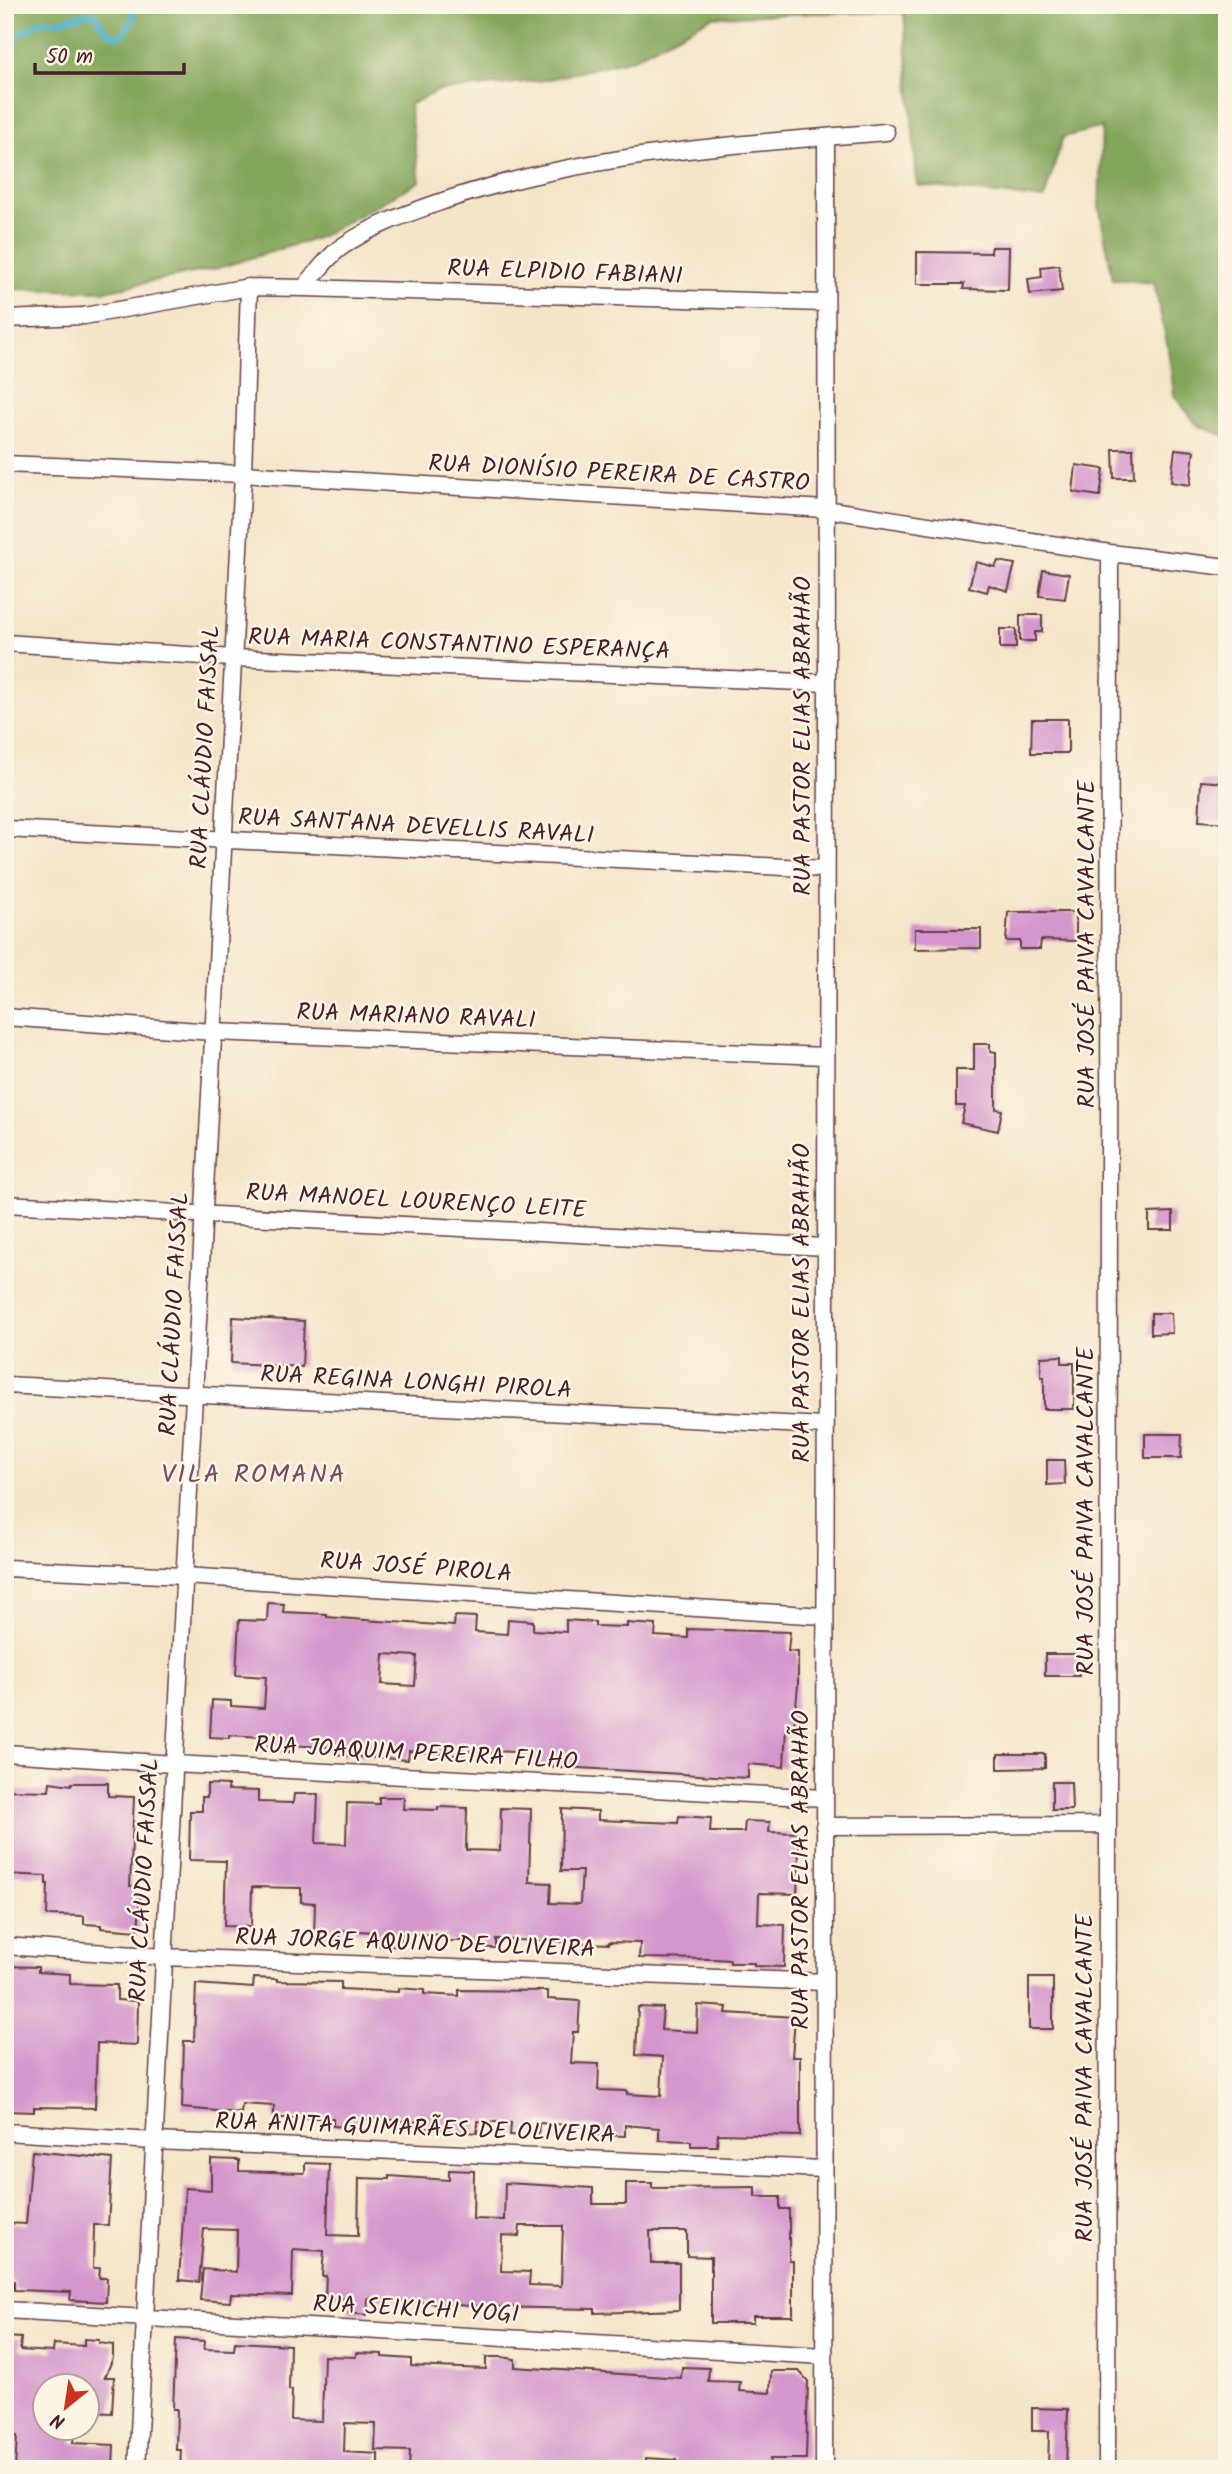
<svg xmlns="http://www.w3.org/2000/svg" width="1232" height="2474" font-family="Kalam,sans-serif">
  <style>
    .forest { fill: #83a65a; stroke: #666242; stroke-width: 2 }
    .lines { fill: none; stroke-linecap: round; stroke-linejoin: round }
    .stream { stroke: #4bb4c9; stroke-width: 6 }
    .building { fill: #d496cd; fill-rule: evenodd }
    .minor-casing { stroke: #643d43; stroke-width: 19 }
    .minor { stroke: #fff; stroke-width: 16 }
    .labels { text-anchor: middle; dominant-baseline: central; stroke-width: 5; stroke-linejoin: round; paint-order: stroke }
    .street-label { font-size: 24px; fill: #4a1f2b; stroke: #fcf5e5 }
    .neighbourhood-label { font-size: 26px; letter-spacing: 2px; fill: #7a4964; stroke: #fcf5e5 }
  </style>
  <rect width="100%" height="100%" fill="#fcf5e5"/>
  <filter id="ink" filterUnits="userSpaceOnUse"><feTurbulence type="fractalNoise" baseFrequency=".0143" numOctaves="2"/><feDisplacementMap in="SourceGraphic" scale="14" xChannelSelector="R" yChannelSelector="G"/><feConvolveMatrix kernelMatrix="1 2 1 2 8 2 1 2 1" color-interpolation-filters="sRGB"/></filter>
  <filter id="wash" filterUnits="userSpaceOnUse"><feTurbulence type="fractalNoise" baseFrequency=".00686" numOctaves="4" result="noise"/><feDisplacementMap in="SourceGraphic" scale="28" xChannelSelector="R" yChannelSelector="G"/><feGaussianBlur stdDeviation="1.57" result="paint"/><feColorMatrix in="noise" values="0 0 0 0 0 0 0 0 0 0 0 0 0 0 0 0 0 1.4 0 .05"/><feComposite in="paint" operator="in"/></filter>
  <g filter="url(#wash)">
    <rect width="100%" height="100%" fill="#f4e5c9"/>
    <path class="forest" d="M 5,5 L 1227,5 L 1227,437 L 1197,425 L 1174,395 L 1168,348 L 1154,283 L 1113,279 L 1099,206 L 1102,127 L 1063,137 L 1044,199 L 917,185 L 904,13 L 815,13 L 712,17 L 632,59 L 546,80 L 437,91 L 409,105 L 420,181 L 320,237 L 218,268 L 104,291 L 5,289 Z"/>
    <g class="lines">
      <path class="stream" d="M 5,43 L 43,20 L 55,22 L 90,13 L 95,14 C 102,26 107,37 122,36 L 133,18 L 133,5"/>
    </g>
    <g id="blocks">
      <path class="building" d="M 991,247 L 1009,247 L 1008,290 L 963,289 L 964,284 L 917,284 L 917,252 L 991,253 Z
        M 1059,265 L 1062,291 L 1030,294 L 1028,279 L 1042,277 L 1041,267 Z
        M 1113,449 L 1133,449 L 1134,478 L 1114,478 Z
        M 1175,449 L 1194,451 L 1190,485 L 1171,482 Z
        M 1076,465 L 1104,469 L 1100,496 L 1073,492 Z
        M 998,561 L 1015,564 L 1008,591 L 989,585 L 987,592 L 969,587 L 976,562 L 995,567 Z
        M 1043,570 L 1069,574 L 1065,599 L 1039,596 Z
        M 1020,615 L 1042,615 L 1042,632 L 1035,632 L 1035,641 L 1020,641 Z
        M 1000,629 L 1016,629 L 1016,648 L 1000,648 Z
        M 1032,719 L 1068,719 L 1068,753 L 1031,753 Z
        M 1201,781 L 1227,783 L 1227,823 L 1199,821 Z
        M 1008,912 L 1076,912 L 1076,941 L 1041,940 L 1040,949 L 1020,949 L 1020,941 L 1006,941 Z
        M 915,929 L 981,929 L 981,948 L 915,949 Z
        M 974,1044 L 990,1044 L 990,1051 L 996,1052 L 996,1109 L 1002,1110 L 998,1131 L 961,1123 L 965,1106 L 956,1106 L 956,1070 L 974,1070 Z
        M 1173,1212 L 1173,1230 L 1149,1230 L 1149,1213 Z
        M 1151,1313 L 1171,1313 L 1172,1333 L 1151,1334 Z
        M 233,1317 L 304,1321 L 302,1367 L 231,1363 Z
        M 1062,1356 L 1062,1363 L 1074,1363 L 1074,1409 L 1044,1409 L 1044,1377 L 1041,1377 L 1041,1357 Z
        M 1145,1434 L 1182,1434 L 1181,1458 L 1145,1458 Z
        M 1047,1460 L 1064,1460 L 1065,1484 L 1047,1485 Z
        M 268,1603 L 284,1604 L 283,1612 L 327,1614 L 327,1617 L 378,1621 L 454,1626 L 455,1616 L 476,1617 L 475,1632 L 507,1634 L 508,1619 L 533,1621 L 533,1630 L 566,1632 L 566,1620 L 595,1622 L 595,1626 L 627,1627 L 627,1623 L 656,1625 L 655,1636 L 688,1638 L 688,1629 L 790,1632 L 788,1651 L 798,1652 L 798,1685 L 794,1728 L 786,1727 L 784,1767 L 748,1764 L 748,1778 L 530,1765 L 531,1753 L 495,1751 L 495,1753 L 465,1751 L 465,1756 L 409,1751 L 408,1760 L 339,1755 L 339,1748 L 290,1745 L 290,1752 L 262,1751 L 262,1737 L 229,1735 L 229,1738 L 210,1737 L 212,1700 L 231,1701 L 231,1706 L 264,1708 L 266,1677 L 236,1675 L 239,1620 L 267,1621 ZM 384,1654 L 417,1656 L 415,1686 L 382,1684 Z
        M 1045,1654 L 1078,1654 L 1079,1676 L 1045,1676 Z
        M 998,1754 L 1045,1754 L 1045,1768 L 998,1769 Z
        M 50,1782 L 71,1785 L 72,1783 L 108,1783 L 108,1796 L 134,1797 L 130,1886 L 141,1887 L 138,1931 L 101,1928 L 101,1925 L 84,1924 L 84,1916 L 47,1915 L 48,1884 L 46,1884 L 46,1876 L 5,1874 L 5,1790 L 49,1791 Z
        M 1052,1782 L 1071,1782 L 1072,1810 L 1052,1810 Z
        M 207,1784 L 228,1785 L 228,1790 L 258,1791 L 258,1802 L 293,1803 L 294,1794 L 318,1794 L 316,1843 L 346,1844 L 347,1803 L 379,1804 L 379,1797 L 404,1797 L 403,1809 L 438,1810 L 438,1807 L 467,1808 L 466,1850 L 500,1851 L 501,1808 L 531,1809 L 529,1882 L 551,1883 L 550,1903 L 580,1904 L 582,1871 L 561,1871 L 562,1809 L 598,1811 L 598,1820 L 678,1823 L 679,1816 L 711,1818 L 710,1832 L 744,1832 L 745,1821 L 770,1822 L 769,1832 L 800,1833 L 797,1894 L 759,1893 L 758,1924 L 785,1925 L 784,1967 L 754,1966 L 754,1963 L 730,1963 L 730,1960 L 714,1959 L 639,1958 L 640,1943 L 609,1942 L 609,1944 L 496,1939 L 496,1948 L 464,1947 L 464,1941 L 446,1941 L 446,1935 L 401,1934 L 401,1946 L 375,1945 L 375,1932 L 340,1930 L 339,1939 L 314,1938 L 315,1903 L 301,1902 L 301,1888 L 252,1887 L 251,1927 L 224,1926 L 226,1861 L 189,1860 L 190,1811 L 202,1811 L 202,1797 L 207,1797 Z
        M 5,1966 L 38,1967 L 38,1972 L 70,1974 L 70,1984 L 117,1985 L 117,2000 L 138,2001 L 137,2045 L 97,2043 L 95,2108 L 34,2107 L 34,2112 L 5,2111 Z
        M 254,1978 L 277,1979 L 277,1981 L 341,1982 L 341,1989 L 398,1992 L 398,1988 L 424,1990 L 424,1994 L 459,1996 L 459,1990 L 548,1991 L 548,1999 L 580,2001 L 578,2032 L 573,2032 L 571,2063 L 599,2064 L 598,2090 L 627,2091 L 627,2094 L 661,2096 L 663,2057 L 636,2055 L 638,2007 L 663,2008 L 661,2030 L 697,2032 L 698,2005 L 727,2007 L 726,2013 L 795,2017 L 792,2057 L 800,2057 L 800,2136 L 718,2134 L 717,2146 L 691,2146 L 691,2141 L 659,2140 L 659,2128 L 625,2125 L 625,2136 L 599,2135 L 599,2127 L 539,2123 L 538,2137 L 510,2135 L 511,2123 L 478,2121 L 477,2133 L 419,2127 L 419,2122 L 362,2118 L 361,2128 L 333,2126 L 333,2118 L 274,2118 L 274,2106 L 242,2104 L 241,2113 L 182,2108 L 184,2041 L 194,2041 L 196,1984 L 253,1988 Z
        M 1029,1978 L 1053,1978 L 1053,2029 L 1029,2029 Z
        M 32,2151 L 112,2159 L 108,2225 L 94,2225 L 93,2268 L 100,2268 L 99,2278 L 107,2278 L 106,2302 L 70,2300 L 71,2292 L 14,2290 L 14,2281 L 5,2280 L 5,2223 L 26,2224 Z
        M 211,2159 L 239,2160 L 239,2171 L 305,2173 L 305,2163 L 329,2164 L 327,2235 L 358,2236 L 359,2178 L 389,2179 L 389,2176 L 449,2180 L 449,2170 L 474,2171 L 473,2219 L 504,2220 L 505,2183 L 593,2188 L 593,2204 L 626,2204 L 626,2183 L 652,2183 L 652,2188 L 755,2187 L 755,2197 L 780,2197 L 780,2209 L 789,2209 L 789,2261 L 793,2261 L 793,2316 L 753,2316 L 753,2323 L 711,2323 L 711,2257 L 687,2256 L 687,2231 L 650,2231 L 651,2263 L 679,2263 L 679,2310 L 595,2313 L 595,2309 L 483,2307 L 368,2298 L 367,2315 L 349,2313 L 350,2299 L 325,2297 L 326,2276 L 322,2276 L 324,2251 L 293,2249 L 292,2296 L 231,2294 L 230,2302 L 200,2300 L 203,2269 L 236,2272 L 237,2230 L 204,2229 L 199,2282 L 179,2280 L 185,2188 L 211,2190 ZM 520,2226 L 563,2226 L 561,2286 L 529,2285 L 530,2272 L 501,2271 L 502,2235 L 519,2236 Z
        M 5,2337 L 21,2338 L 20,2350 L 53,2352 L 54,2344 L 84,2346 L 84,2339 L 99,2340 L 99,2343 L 113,2345 L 113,2358 L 105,2377 L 114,2377 L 112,2413 L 90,2412 L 88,2418 L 88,2386 L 46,2386 L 46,2428 L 74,2428 L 73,2443 L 114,2445 L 113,2469 L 15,2469 L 17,2436 L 5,2436 Z
        M 176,2339 L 205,2341 L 204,2349 L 234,2350 L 235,2342 L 290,2345 L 289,2390 L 292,2390 L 291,2420 L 322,2421 L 324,2356 L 356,2357 L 356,2353 L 382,2354 L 382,2357 L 411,2359 L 411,2366 L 486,2369 L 486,2357 L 502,2357 L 515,2359 L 515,2367 L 681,2378 L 682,2367 L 709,2368 L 708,2381 L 740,2382 L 739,2391 L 770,2393 L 771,2371 L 799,2371 L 808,2381 L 806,2459 L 770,2459 L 770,2469 L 675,2469 L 676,2460 L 646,2458 L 646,2469 L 409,2469 L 410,2451 L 375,2450 L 376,2424 L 345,2423 L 344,2452 L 378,2454 L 378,2469 L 180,2469 L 181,2450 L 176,2450 L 177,2409 L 173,2409 Z
        M 1032,2408 L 1068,2409 L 1066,2469 L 1048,2469 L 1049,2431 L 1032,2431 Z"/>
    </g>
  </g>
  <g filter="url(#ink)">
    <use href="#blocks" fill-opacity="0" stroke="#643d43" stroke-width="2"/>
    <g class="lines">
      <g class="minor-casing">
        <path id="minor" d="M 304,288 L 825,303
          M 5,319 L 84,316 L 249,287 L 304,288 C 315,274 326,259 340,248 C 372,225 409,213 446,200 C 587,153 738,144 886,132
          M 5,464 L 243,474 L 825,509 L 1110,553 L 1227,567
          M 5,643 L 233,658 L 827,683
          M 5,829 L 825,869
          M 5,1017 L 213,1032 L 825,1056
          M 5,1204 L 825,1247
          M 5,1385 L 825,1426
          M 5,1568 L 184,1576 L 824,1616
          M 5,1753 L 174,1764 L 824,1798
          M 824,1826 L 1108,1825
          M 5,1946 L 164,1957 L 824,1982
          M 5,2132 L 154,2141 L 824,2169
          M 5,2310 L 824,2356
          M 137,2469 L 243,474 L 249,287
          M 824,2469 L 827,683 L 826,137
          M 1107,2469 L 1110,553"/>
      </g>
      <use href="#minor" class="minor"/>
    </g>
  </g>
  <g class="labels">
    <g class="street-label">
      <text transform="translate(565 273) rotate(2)">RUA ELPIDIO FABIANI</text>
      <text transform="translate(619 474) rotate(3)">RUA DIONÍSIO PEREIRA DE CASTRO</text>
      <text transform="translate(459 645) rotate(2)">RUA MARIA CONSTANTINO ESPERANÇA</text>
      <text transform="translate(803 736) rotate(-90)">RUA PASTOR ELIAS ABRAHÃO</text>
      <text transform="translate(206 747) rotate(-87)">RUA CLÁUDIO FAISSAL</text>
      <text transform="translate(416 827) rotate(3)">RUA SANT'ANA DEVELLIS RAVALI</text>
      <text transform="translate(1087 944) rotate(-90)">RUA JOSÉ PAIVA CAVALCANTE</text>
      <text transform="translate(416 1017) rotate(2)">RUA MARIANO RAVALI</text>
      <text transform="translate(416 1202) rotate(3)">RUA MANOEL LOURENÇO LEITE</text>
      <text transform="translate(802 1303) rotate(-90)">RUA PASTOR ELIAS ABRAHÃO</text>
      <text transform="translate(175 1314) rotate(-87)">RUA CLÁUDIO FAISSAL</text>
      <text transform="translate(416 1383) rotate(3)">RUA REGINA LONGHI PIROLA</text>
      <text transform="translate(1086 1511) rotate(-90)">RUA JOSÉ PAIVA CAVALCANTE</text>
      <text transform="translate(416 1568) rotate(4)">RUA JOSÉ PIROLA</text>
      <text transform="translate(416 1754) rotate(3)">RUA JOAQUIM PEREIRA FILHO</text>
      <text transform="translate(801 1870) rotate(-90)">RUA PASTOR ELIAS ABRAHÃO</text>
      <text transform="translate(145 1880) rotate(-87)">RUA CLÁUDIO FAISSAL</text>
      <text transform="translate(415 1944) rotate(2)">RUA JORGE AQUINO DE OLIVEIRA</text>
      <text transform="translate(1085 2078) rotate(-90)">RUA JOSÉ PAIVA CAVALCANTE</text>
      <text transform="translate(415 2129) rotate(2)">RUA ANITA GUIMARÃES DE OLIVEIRA</text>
      <text transform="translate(416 2310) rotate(3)">RUA SEIKICHI YOGI</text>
    </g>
    <g class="neighbourhood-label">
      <text x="254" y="1475">VILA ROMANA</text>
    </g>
  </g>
  <rect width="1232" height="2474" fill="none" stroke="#fcf5e5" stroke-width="28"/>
  <g transform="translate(66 2407) rotate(210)"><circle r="33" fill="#fcf5e5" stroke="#b59f9b" stroke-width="2"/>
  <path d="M0-5L12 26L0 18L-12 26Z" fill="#c8321e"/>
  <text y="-10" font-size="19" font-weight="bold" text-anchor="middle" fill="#4a1f2b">N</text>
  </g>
  <path d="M35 63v10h149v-10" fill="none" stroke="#4a1f2b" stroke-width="3.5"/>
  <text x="46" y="63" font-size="21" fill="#4a1f2b" stroke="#fcf5e5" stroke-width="5" paint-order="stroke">50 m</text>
</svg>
